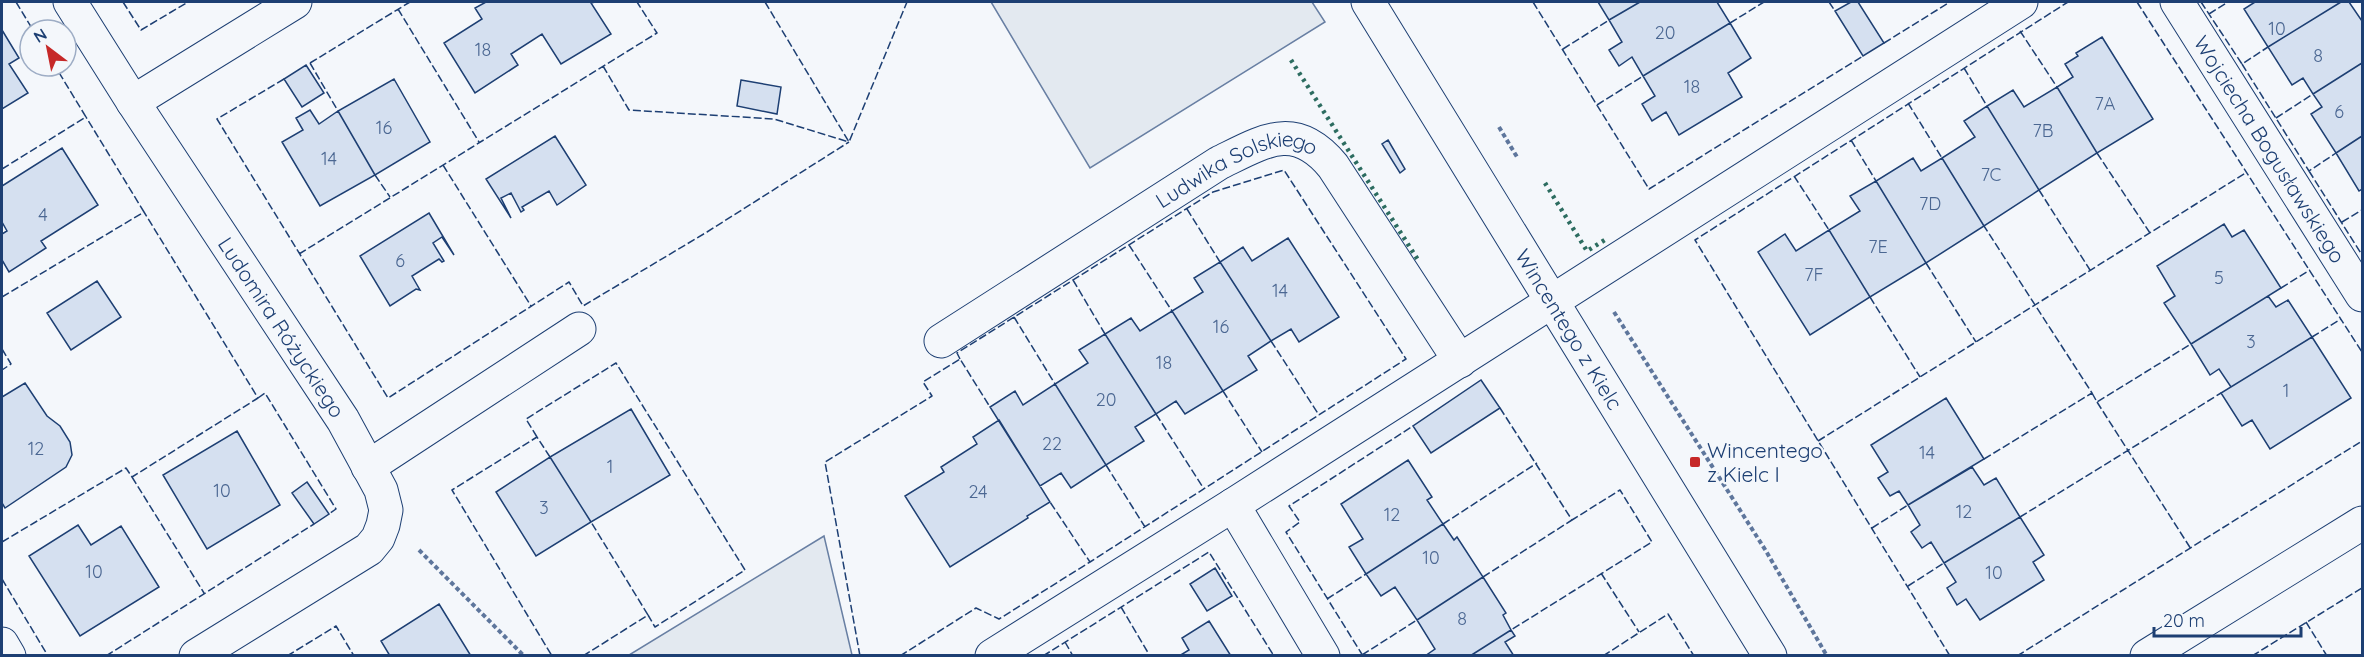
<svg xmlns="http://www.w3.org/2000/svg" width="2364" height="657" font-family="Quicksand,sans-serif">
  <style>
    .green { fill: #e3e9f0; stroke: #687fa3; stroke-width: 1.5 }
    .building { fill: #d5e0f0; stroke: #1d3f73; stroke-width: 1.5 }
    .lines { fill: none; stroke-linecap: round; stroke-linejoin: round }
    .minor-casing { stroke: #1d3f73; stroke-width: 35 }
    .path { stroke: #5e769c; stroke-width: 4; stroke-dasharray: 4.5 3; stroke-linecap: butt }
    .minor { stroke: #f4f7fb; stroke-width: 33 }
    .hedge { stroke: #2c6c60; stroke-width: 4.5; stroke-dasharray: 3 4.5; stroke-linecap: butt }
    .fence { stroke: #1d3f73; stroke-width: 1.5; stroke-dasharray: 8 3; stroke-linecap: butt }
    .poi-dot { fill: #c62828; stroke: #f4f7fb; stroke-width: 2 }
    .labels { text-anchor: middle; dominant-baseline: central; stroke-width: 4.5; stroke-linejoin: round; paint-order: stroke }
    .number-label { font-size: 18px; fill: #4b6792 }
    .street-label { font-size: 21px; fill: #1d3f73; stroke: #f4f7fb }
    .poi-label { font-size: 21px; fill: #1d3f73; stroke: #f4f7fb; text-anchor: start }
  </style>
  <rect width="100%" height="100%" fill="#f4f7fb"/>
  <path class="green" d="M 991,2 L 1312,2 L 1325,22 L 1090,168 Z
    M 824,536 L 852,655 L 629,655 Z"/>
  <path class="building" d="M 486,2 L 595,2 L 591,3 L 611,34 L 561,64 L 542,34 L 511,54 L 518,65 L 475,93 L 444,43 L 482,19 L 475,8 Z
    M 1598,2 L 1640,2 L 1609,20 Z
    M 1640,2 L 1717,2 L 1730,23 L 1643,76 L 1632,57 L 1619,66 L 1609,50 L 1622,42 L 1609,20 Z
    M 1851,2 L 1858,2 L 1884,43 L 1863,56 L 1835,11 Z
    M 2255,2 L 2341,2 L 2268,47 L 2244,9 Z
    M 2341,2 L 2349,2 L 2362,21 L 2362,63 L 2313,94 L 2303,78 L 2292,85 L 2268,47 Z
    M 1730,23 L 1751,58 L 1728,73 L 1742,97 L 1679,135 L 1666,112 L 1652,121 L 1642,104 L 1655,96 L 1643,76 Z
    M 2,30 L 19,58 L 9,64 L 28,93 L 2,109 Z
    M 2102,37 L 2153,119 L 2097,153 L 2057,87 L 2073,77 L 2065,64 L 2078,56 L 2076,53 Z
    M 2362,63 L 2362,136 L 2336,153 L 2311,114 L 2322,107 L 2313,94 Z
    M 306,65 L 324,93 L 302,107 L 284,79 Z
    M 394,79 L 430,142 L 375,175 L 338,111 Z
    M 741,80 L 781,87 L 777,114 L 737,106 Z
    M 2057,87 L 2097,153 L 2039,190 L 1987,106 L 2013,90 L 2024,107 Z
    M 1987,106 L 2039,190 L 1984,226 L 1942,158 L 1975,137 L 1964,121 Z
    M 310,110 L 319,124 L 338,111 L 375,175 L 320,206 L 282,142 L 303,130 L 296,118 Z
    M 555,136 L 586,185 L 557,205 L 549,191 L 522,207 L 524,210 L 521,212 L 511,193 L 501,198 L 511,218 L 486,179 Z
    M 2362,136 L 2362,189 L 2359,191 L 2336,153 Z
    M 1388,140 L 1405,169 L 1400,173 L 1382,144 Z
    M 62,148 L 98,205 L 41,241 L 46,248 L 9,272 L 2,260 L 2,234 L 7,231 L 2,222 L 2,186 Z
    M 1913,158 L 1921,171 L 1942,158 L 1984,226 L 1926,263 L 1876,181 Z
    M 1876,181 L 1926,263 L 1870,297 L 1829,230 L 1860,211 L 1850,196 Z
    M 429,213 L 454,255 L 442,237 L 433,243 L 444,261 L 442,262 L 439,259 L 412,276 L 420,290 L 416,289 L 390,306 L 360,256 Z
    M 2224,224 L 2232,237 L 2244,230 L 2281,288 L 2191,344 L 2164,303 L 2175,296 L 2157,266 Z
    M 1829,230 L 1870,297 L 1810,335 L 1758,252 L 1785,234 L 1796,251 Z
    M 1288,238 L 1339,317 L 1299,342 L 1291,329 L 1271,341 L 1220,262 L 1243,247 L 1252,261 Z
    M 1220,262 L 1271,341 L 1248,356 L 1257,370 L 1223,391 L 1172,311 L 1203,292 L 1194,278 Z
    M 97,281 L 121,317 L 71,350 L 47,313 Z
    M 2268,296 L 2276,307 L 2288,300 L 2312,337 L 2231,387 L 2219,369 L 2210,375 L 2191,344 Z
    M 1172,311 L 1223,391 L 1185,414 L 1176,401 L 1156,414 L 1105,334 L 1131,318 L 1140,331 Z
    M 1105,334 L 1156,414 L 1135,427 L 1144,441 L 1106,465 L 1055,384 L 1088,363 L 1079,350 Z
    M 2312,337 L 2351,398 L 2270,449 L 2252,420 L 2242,426 L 2221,393 Z
    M 1481,380 L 1500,408 L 1431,453 L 1413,426 Z
    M 25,383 L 47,416 L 60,426 L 70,442 L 72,455 L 66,467 L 5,508 L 2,503 L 2,397 Z
    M 1055,384 L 1106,465 L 1071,488 L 1061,473 L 1040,486 L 990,407 L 1015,391 L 1023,405 Z
    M 1946,398 L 1984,459 L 1908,505 L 1899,491 L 1890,496 L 1878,478 L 1888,472 L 1871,445 Z
    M 631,409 L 670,475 L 591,522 L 550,457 Z
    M 999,420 L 1050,502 L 1027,516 L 1028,518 L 950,567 L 905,496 L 944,472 L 941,467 L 977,444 L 973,437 Z
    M 237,431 L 280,505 L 207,549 L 163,475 Z
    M 550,457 L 591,522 L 536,556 L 496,492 Z
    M 1408,460 L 1432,497 L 1427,500 L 1443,524 L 1366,574 L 1349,547 L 1363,539 L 1341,504 Z
    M 1972,467 L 1984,485 L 1996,478 L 2020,517 L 1944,563 L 1931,542 L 1922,548 L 1911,532 L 1920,525 L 1908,505 Z
    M 307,482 L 329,514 L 314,524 L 292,493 Z
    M 2020,517 L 2044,555 L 2033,562 L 2044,580 L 1980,620 L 1966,599 L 1957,605 L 1947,588 L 1956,582 L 1944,563 Z
    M 1443,524 L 1454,540 L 1457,537 L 1483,577 L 1417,620 L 1395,587 L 1381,596 L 1366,574 Z
    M 78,525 L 91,545 L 121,526 L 159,587 L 80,636 L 29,556 Z
    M 1215,568 L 1232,596 L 1207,611 L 1190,584 Z
    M 1483,577 L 1506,613 L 1503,615 L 1511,630 L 1470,656 L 1425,656 L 1435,649 L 1417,620 Z
    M 439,604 L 471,656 L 390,656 L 381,641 Z
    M 1209,621 L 1231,656 L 1179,656 L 1189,650 L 1182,638 Z
    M 1511,630 L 1515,636 L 1505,642 L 1514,656 L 1470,656 Z"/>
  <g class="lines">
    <g class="minor-casing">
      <g id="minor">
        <path id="s1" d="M 70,2 L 133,102 L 343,420 L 381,490 L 386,510 L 383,525 L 378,538 L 369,549 L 196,656"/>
        <path id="s2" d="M 1368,2 L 1770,656"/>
        <path id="s3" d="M 2177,2 L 2362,295"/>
        <path d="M 133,102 L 295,2"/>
        <path id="s4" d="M 941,341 L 1219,163 C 1264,141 1295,120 1333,166 L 1460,361"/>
        <path d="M 368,467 L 579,329"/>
        <path d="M 1233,505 L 1323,656"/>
        <path d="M 2,644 L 9,656"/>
        <path d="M 992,656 L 1233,505 L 2021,2"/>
        <path d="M 2147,656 L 2362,523"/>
      </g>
    </g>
    <path class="path" d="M 1499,127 L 1517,157
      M 1614,312 L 1766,551 L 1827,656
      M 419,550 L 524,656"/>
    <use href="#minor" class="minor"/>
    <path class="hedge" d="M 1291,60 L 1418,260
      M 1545,183 L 1587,251 L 1608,238"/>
    <path class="fence" d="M 16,2 L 33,30
      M 123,2 L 141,30 L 188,2
      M 765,2 L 849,142 L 907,2
      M 1533,2 L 1649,189 L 1863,56
      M 1829,2 L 1835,11
      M 2137,2 L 2362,352
      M 2201,2 L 2242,64 L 2268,47
      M 398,9 L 479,142
      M 2209,14 L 2228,2
      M 1730,23 L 1764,2
      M 2020,31 L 2057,87
      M 1884,43 L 1950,2
      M 1563,49 L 1609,20
      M 310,63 L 410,2
      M 310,63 L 338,111
      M 2242,64 L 2309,171 L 2336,153
      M 603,66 L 629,110 L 774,119 L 849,142
      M 1964,68 L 1987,106
      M 284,79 L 217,119 L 388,398 L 569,282 L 583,306 L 707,232 L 849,142
      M 1908,103 L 1942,158
      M 1597,105 L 1643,76
      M 2276,118 L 2313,94
      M 1851,140 L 1876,181
      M 2097,153 L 2150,233
      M 443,165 L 531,306
      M 2,169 L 86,117 L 55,66
      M 2309,171 L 2362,255
      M 375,175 L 390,197
      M 1794,176 L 1829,230
      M 2039,190 L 2090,270
      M 1187,209 L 1220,262
      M 2342,222 L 2362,210
      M 1129,245 L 1172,311
      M 299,254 L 657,33 L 637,2
      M 1926,263 L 1976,342
      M 1073,280 L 1105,334
      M 2281,288 L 2310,270
      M 2,297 L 144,212 L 86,117
      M 1870,297 L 1920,377
      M 1014,317 L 1055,384
      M 2312,337 L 2341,319
      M 1271,341 L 1319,415
      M 2,349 L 11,364 L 2,370
      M 960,359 L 957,353 L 1213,192 L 1284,170 L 1406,359 L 1090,562
      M 1223,391 L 1262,452
      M 2092,393 L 2097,402 L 2191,344
      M 258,398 L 265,393 L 336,509 L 329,514
      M 2097,402 L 2191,549
      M 1500,408 L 1572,520 L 1620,490 L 1652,542 L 1511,630
      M 1156,414 L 1204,489
      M 537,437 L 526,419 L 616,363 L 745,570 L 655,627 L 648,615
      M 1818,441 L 2247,172
      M 550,457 L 537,437 L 452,490 L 552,656
      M 1984,459 L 2092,393 L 1984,226
      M 1106,465 L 1145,527
      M 132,477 L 204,593
      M 2020,517 L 2221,393
      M 1443,524 L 1537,463
      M 1872,528 L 1908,505
      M 2,542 L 126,468 L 132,477 L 258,398 L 144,212
      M 1601,573 L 1639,632
      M 1483,577 L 1572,520
      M 2,579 L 48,656
      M 1908,586 L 1944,563
      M 1327,599 L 1366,574
      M 1121,607 L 1150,656
      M 2306,622 L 2327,656
      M 1065,642 L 1073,656
      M 1362,655 L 1417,620
      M 106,656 L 314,524
      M 287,656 L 336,626 L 354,656
      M 583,656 L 648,615 L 591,522
      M 860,656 L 825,462 L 932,396 L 923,382 L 960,359 L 990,407
      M 900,656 L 976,608 L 999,619 L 1090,562 L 1050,502
      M 1043,656 L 1209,552 L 1274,656
      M 1363,656 L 1286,532 L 1300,522 L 1289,506 L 1413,426
      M 1603,656 L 1668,614 L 1694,656
      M 1950,656 L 1695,240 L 2068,2
      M 2017,656 L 2362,441
      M 2252,656 L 2362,588"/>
  </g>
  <rect class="poi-dot" x="1689" y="456" width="12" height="12" rx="3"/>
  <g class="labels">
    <g class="number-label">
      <text x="2277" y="28">10</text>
      <text x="1665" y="32">20</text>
      <text x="483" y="49">18</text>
      <text x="2318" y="55">8</text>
      <text x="1692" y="86">18</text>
      <text x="2105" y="103">7A</text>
      <text x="2339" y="111">6</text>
      <text x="384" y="127">16</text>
      <text x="2043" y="130">7B</text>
      <text x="329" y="158">14</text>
      <text x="1991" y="174">7C</text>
      <text x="1930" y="203">7D</text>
      <text x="43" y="214">4</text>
      <text x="1878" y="246">7E</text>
      <text x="400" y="260">6</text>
      <text x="1814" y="274">7F</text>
      <text x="2219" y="277">5</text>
      <text x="1280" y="290">14</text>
      <text x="1221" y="326">16</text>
      <text x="2251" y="341">3</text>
      <text x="1164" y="362">18</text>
      <text x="2286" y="390">1</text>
      <text x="1106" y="399">20</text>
      <text x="1052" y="443">22</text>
      <text x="36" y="448">12</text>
      <text x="1927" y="452">14</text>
      <text x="610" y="466">1</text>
      <text x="222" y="490">10</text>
      <text x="978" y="491">24</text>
      <text x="544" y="507">3</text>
      <text x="1964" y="511">12</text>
      <text x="1392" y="514">12</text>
      <text x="1431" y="557">10</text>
      <text x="94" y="571">10</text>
      <text x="1994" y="572">10</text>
      <text x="1462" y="618">8</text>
    </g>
    <g class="street-label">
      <text stroke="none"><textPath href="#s3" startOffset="174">Wojciecha Bogusławskiego</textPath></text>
      <text stroke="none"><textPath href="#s4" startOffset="346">Ludwika Solskiego</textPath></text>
      <text stroke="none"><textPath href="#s1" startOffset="388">Ludomira Różyckiego</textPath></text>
      <text stroke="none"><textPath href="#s2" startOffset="384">Wincentego z Kielc</textPath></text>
    </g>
    <g class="poi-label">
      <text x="1707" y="450">Wincentego<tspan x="1707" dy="24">z Kielc I</tspan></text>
    </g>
  </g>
  <rect width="2364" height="657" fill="none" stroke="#1d3f73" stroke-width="6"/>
  <g transform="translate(48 48) rotate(328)"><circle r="28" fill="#f4f7fb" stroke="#9eadc5" stroke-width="1.5"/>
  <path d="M0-4.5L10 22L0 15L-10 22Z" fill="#c62828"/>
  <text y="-9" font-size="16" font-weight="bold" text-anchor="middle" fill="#1d3f73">N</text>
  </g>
  <path d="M2154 627v9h147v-9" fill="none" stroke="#1d3f73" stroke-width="3"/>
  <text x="2163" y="627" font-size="18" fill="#1d3f73" stroke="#f4f7fb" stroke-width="4.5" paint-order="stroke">20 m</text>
</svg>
